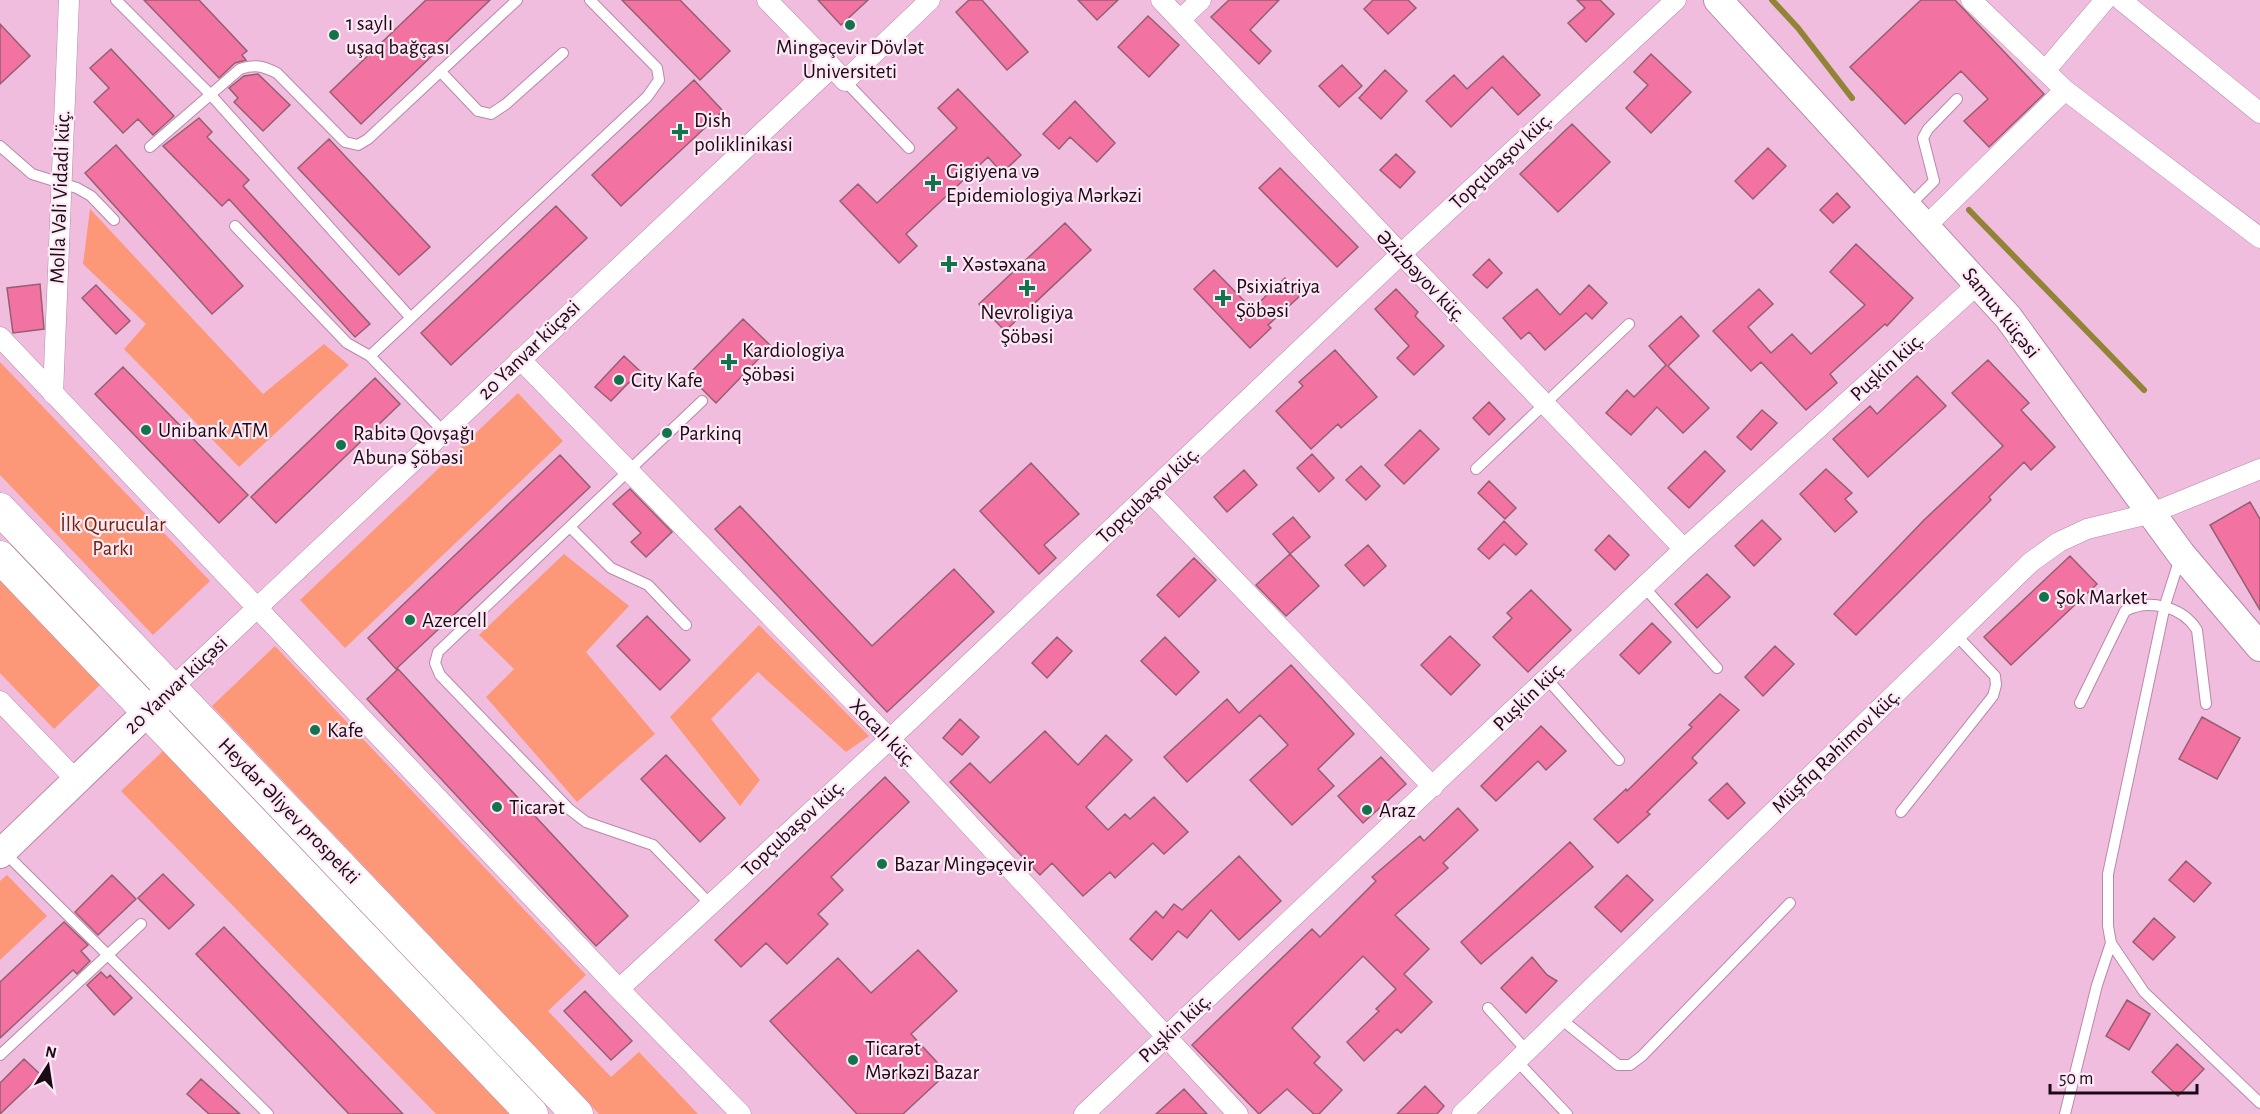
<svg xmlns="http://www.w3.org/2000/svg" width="2260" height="1114" font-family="'Alegreya Sans',sans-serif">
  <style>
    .green { fill: #fc9878 }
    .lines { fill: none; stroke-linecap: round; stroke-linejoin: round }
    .stream { stroke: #928437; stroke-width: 6 }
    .building { fill: #f272a2; stroke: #955f70; stroke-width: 1.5 }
    .service-casing { stroke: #b988a9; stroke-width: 12 }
    .minor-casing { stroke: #b988a9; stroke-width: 21 }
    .secondary-casing { stroke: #b988a9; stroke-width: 30 }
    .primary-casing { stroke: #b988a9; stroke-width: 33 }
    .service { stroke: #fff; stroke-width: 10 }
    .minor { stroke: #fff; stroke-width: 20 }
    .secondary { stroke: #fff; stroke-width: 28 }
    .primary { stroke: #fff; stroke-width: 32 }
    .poi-dot { fill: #12744a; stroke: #fee8f6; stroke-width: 2 }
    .labels { text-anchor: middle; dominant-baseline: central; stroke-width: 4.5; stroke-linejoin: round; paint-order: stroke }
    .poi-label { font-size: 21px; fill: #1b0a16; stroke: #fee8f6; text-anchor: start }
    .street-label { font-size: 21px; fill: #1b0a16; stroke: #fee8f6 }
    .park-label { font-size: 21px; fill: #742507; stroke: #fee8f6 }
  </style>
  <rect width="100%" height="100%" fill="#f1bddf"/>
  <path class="green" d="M 90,209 L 263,394 L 324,344 L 349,365 L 239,467 L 124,349 L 146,324 L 83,264 Z
    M 0,362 L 210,581 L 153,635 L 0,475 Z
    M 518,393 L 563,441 L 345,648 L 300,600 Z
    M 564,554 L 629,606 L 586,652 L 655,734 L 577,802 L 486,697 L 514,669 L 479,635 Z
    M 0,575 L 103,682 L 54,729 L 0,673 Z
    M 759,625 L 869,736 L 846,752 L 758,672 L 711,719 L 760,780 L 740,806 L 670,717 Z
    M 275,646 L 586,975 L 548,1011 L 611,1077 L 639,1052 L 698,1114 L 599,1114 L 212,706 Z
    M 164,750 L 513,1114 L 436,1114 L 121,791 Z
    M 7,875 L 47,916 L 0,960 L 0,881 Z"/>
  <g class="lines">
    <path class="stream" d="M 1772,0 L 1798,28 L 1852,98
      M 1969,210 L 2144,390"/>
  </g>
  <path class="building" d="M 144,0 L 199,0 L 247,51 L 242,55 L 246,60 L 235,63 L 219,78 Z
    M 426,0 L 490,0 L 361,124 L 330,92 Z
    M 622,0 L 680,0 L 730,51 L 700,80 Z
    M 818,0 L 868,0 L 841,25 Z
    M 969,0 L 982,0 L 1028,52 L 1007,70 L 956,12 Z
    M 1078,0 L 1118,0 L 1097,20 Z
    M 1229,0 L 1279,0 L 1250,30 L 1271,51 L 1259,64 L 1211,17 Z
    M 1373,0 L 1408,0 L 1416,8 L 1388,34 L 1364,9 Z
    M 1577,0 L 1600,0 L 1614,14 L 1586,42 L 1568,23 L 1585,8 Z
    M 1921,0 L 1955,0 L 2044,94 L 1989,147 L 1964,121 L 1988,99 L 1961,71 L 1905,124 L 1850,67 Z
    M 1148,16 L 1179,45 L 1149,77 L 1118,47 Z
    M 0,24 L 30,56 L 0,84 Z
    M 111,49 L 174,116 L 153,135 L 138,119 L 123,133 L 94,102 L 109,88 L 90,68 Z
    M 1651,54 L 1691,92 L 1651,133 L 1626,108 L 1648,85 L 1634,72 Z
    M 1503,56 L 1540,95 L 1518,115 L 1492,87 L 1451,127 L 1426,101 L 1454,75 L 1467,89 Z
    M 1342,65 L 1362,86 L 1339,107 L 1319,86 Z
    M 1385,70 L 1407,91 L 1381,119 L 1359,98 Z
    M 258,74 L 290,105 L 263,131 L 234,102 L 238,98 L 229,88 L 244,76 Z
    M 694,80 L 723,111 L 621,206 L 592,175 Z
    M 958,89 L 1021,155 L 1002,173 L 988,157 L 906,234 L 917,246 L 899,263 L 840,201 L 858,184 L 877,203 L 957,128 L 938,108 Z
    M 1075,101 L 1115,143 L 1097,162 L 1070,137 L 1059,149 L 1043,134 Z
    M 199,118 L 212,132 L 207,137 L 249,180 L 243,186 L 370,324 L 355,337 L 229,199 L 222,206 L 163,146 Z
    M 1572,124 L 1610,162 L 1558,212 L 1520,174 Z
    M 329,139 L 430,247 L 399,275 L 298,168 Z
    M 116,145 L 243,286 L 212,314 L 85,173 Z
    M 1768,148 L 1786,166 L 1753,199 L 1735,181 Z
    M 1396,154 L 1415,172 L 1400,188 L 1380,170 Z
    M 1280,168 L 1358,247 L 1337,267 L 1259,188 Z
    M 1837,193 L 1850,207 L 1833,223 L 1820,210 Z
    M 556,206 L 587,238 L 451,365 L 421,333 Z
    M 1065,223 L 1091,250 L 1005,331 L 979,304 Z
    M 1856,244 L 1913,298 L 1887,326 L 1885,324 L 1830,374 L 1837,383 L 1806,410 L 1761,362 L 1751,371 L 1713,331 L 1759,289 L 1773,304 L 1748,327 L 1771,353 L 1792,334 L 1811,354 L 1865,305 L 1830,272 Z
    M 1489,259 L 1502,273 L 1487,288 L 1473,275 Z
    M 1214,270 L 1252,309 L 1285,278 L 1301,295 L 1268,325 L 1271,328 L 1250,348 L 1194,289 Z
    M 40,284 L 44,329 L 13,333 L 7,288 Z
    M 96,285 L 130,321 L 116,334 L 82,298 Z
    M 1589,285 L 1607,303 L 1592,319 L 1586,313 L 1545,350 L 1529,332 L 1521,339 L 1503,318 L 1537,289 L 1560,315 Z
    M 1396,289 L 1418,312 L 1415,316 L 1444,346 L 1414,375 L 1397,358 L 1409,346 L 1375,309 Z
    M 1681,316 L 1699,336 L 1668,366 L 1709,408 L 1683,433 L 1657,407 L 1631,435 L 1606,413 L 1627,390 L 1634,397 L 1666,365 L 1649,346 Z
    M 743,319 L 771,346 L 716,403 L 688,375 Z
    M 1335,350 L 1377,397 L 1341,428 L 1338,424 L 1311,449 L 1276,411 L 1303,386 L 1299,382 Z
    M 624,356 L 640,371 L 611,401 L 595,387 Z
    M 1988,360 L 2029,403 L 2021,410 L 2055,447 L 2031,470 L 2024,462 L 1989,497 L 1991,500 L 1856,635 L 1834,614 L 1924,520 L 2003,446 L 1952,393 Z
    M 123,367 L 248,495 L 219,523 L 95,394 Z
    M 1917,376 L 1946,406 L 1868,477 L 1833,439 L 1870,406 L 1877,414 Z
    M 375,378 L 400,404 L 276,523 L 251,497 Z
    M 1489,402 L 1505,419 L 1489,435 L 1473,418 Z
    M 1762,410 L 1777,423 L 1751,450 L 1737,437 Z
    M 1420,430 L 1439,449 L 1404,484 L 1385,465 Z
    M 1705,451 L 1725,471 L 1689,508 L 1668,488 Z
    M 1312,454 L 1334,478 L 1319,492 L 1297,468 Z
    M 560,455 L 590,487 L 396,669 L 368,638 Z
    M 1031,463 L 1079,514 L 1044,545 L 1056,558 L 1039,574 L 980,511 Z
    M 1361,466 L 1380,486 L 1366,500 L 1346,480 Z
    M 1826,469 L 1852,493 L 1845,499 L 1857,512 L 1835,532 L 1800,494 Z
    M 1244,470 L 1257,485 L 1227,512 L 1214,497 Z
    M 1489,481 L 1516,508 L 1505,519 L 1478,493 Z
    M 630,489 L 672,532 L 646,557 L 631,542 L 641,533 L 613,504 Z
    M 2250,502 L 2260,519 L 2260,610 L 2210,525 Z
    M 740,506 L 872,646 L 954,569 L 994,612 L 887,712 L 715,529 Z
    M 1293,517 L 1310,537 L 1290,554 L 1273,534 Z
    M 1762,520 L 1781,539 L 1754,566 L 1735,546 Z
    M 1504,521 L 1527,544 L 1516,555 L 1504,544 L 1489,559 L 1478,549 Z
    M 1609,535 L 1629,555 L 1615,570 L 1595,550 Z
    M 1368,545 L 1386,566 L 1364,586 L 1345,565 Z
    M 1290,554 L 1319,586 L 1286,616 L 1256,585 Z
    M 2070,556 L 2097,584 L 2011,665 L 1984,637 Z
    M 1194,558 L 1216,580 L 1179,617 L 1157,595 Z
    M 1707,574 L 1730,597 L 1697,628 L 1675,604 Z
    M 1531,590 L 1571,630 L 1528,672 L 1493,637 L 1512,618 L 1507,613 Z
    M 647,616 L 690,660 L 660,690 L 617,646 Z
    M 1652,623 L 1671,642 L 1639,674 L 1620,655 Z
    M 1450,636 L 1480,665 L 1451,695 L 1421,665 Z
    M 1057,637 L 1072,651 L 1047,678 L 1032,663 Z
    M 1165,637 L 1199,672 L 1176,695 L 1141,661 Z
    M 1775,646 L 1794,664 L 1763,696 L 1745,677 Z
    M 1291,665 L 1354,734 L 1318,769 L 1334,786 L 1292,825 L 1250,780 L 1288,745 L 1260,715 L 1187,782 L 1164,757 L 1227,699 L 1239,713 Z
    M 398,669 L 628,916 L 596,946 L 367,699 Z
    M 1720,694 L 1739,710 L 1692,758 L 1697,763 L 1647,812 L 1650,814 L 1618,843 L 1594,819 L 1626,789 L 1627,791 L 1692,727 L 1689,725 Z
    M 2202,717 L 2240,738 L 2217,779 L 2179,759 Z
    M 960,719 L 979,737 L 962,755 L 943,738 Z
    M 1541,726 L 1566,751 L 1546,770 L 1538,761 L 1496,801 L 1481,786 Z
    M 1045,731 L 1078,765 L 1106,735 L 1132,760 L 1086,807 L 1108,830 L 1125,814 L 1130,819 L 1154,797 L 1188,832 L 1164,854 L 1153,843 L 1115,878 L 1110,872 L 1083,896 L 1052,863 L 1040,875 L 950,782 L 970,763 L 990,783 Z
    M 666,755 L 725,818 L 700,842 L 641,779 Z
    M 1381,757 L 1406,784 L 1363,823 L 1338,796 Z
    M 885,777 L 909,802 L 831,877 L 843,890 L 818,914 L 828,924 L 787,964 L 766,943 L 741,967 L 715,940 Z
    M 1727,783 L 1745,803 L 1728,819 L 1709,800 Z
    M 1458,808 L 1478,830 L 1443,863 L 1448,868 L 1395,915 L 1429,949 L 1404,974 L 1432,1002 L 1401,1033 L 1397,1029 L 1364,1061 L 1347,1042 L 1379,1011 L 1376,1009 L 1396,989 L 1363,956 L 1292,1028 L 1320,1057 L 1314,1063 L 1342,1090 L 1319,1114 L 1314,1114 L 1287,1089 L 1259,1114 L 1192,1045 L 1312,929 L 1320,937 L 1376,881 L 1372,877 L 1420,836 L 1424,841 Z
    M 1570,842 L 1593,867 L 1481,964 L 1461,942 Z
    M 1239,856 L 1281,901 L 1239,940 L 1211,910 L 1187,938 L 1178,931 L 1152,960 L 1130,939 L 1156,911 L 1163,918 L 1174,904 L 1182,910 Z
    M 2186,861 L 2211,883 L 2194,902 L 2169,880 Z
    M 163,874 L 194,905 L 169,929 L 138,898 Z
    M 112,875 L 136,899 L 98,935 L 75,912 Z
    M 1627,875 L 1653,900 L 1621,932 L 1595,907 Z
    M 2154,918 L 2175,937 L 2153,960 L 2133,942 Z
    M 64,922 L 88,945 L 81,951 L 90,961 L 77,974 L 73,970 L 0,1038 L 0,982 Z
    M 224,927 L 403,1114 L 349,1114 L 196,954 Z
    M 918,950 L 957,991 L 911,1034 L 947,1073 L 903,1114 L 857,1114 L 770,1021 L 838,958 L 871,993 Z
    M 1532,957 L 1547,975 L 1557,981 L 1526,1013 L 1501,988 Z
    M 101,972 L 107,978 L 110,975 L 132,998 L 114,1015 L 87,985 Z
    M 585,991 L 632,1041 L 611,1060 L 564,1011 Z
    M 2127,1000 L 2150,1014 L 2129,1050 L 2106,1036 Z
    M 2177,1044 L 2204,1069 L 2178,1096 L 2152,1072 Z
    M 24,1059 L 41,1075 L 0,1114 L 0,1083 Z
    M 201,1079 L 240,1114 L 209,1114 L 187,1094 Z
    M 1425,1086 L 1444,1106 L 1437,1114 L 1397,1114 Z
    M 1184,1089 L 1207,1114 L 1156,1114 Z"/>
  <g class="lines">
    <g class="service-casing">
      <path id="service" d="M 116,0 L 210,94 L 410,317
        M 440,71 L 478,111 L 491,114 L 506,104 L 563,53
        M 845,81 L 909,148
        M 0,146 L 32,174 L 77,188 L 91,196 L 114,220
        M 150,147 L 240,69 C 255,64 263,66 277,73 L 345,142 L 358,145 L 368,139 L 517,0
        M 1908,207 L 1934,181 L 1923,138 L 1928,129 L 1957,99
        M 235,226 L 347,343 L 370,356 L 444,432
        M 370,356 L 647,97 L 659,80 L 657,68 L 590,0
        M 702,401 L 438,652 L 435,663 L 440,675 L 569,809 L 586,822 L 653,845 L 710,904
        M 1476,469 L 1629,324
        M 570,527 L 611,568 L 648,585 L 686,625
        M 2180,558 L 2165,605 L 2108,874 L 2108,926 L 2111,943 L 2144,992 L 2260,1103
        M 1644,587 L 1717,668
        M 1547,679 L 1619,760
        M 2080,703 L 2125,611 C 2149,598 2183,607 2197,630 L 2206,704
        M 1901,812 L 1993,696 L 1996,685 L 1995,676 L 1956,635
        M 3,851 L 268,1114
        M 1488,1008 L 1527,1051
        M 1561,1019 L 1618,1065 L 1630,1065 L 1642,1056 L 1790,903
        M 0,1055 L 141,924
        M 1517,1061 L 1567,1114
        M 2065,1114 L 2097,985 L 2111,943"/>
    </g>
    <g class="minor-casing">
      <path id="minor" d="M 767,0 L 832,67
        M 1161,0 L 1401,254 L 1684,549
        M 1971,0 L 2065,90 L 2260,238
        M 2121,0 L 2260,113
        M 1180,20 L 1201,0
        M 2045,71 L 2105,0
        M 1926,226 L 2065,90
        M 0,337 L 619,989 L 741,1114
        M 520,359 L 890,739 L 1238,1114
        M 53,394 L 69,0
        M 1151,493 L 1433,787
        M 172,688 L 832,67 L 845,81 L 930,0
        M 0,701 L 76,780
        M 619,989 L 890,739 L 1401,254 L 1676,0
        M 1084,1114 L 1684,549 L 1979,283
        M 1462,1114 L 2031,562 L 2059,542 L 2087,529 L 2152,513 L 2260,469"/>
    </g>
    <g class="secondary-casing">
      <path id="secondary" d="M 1718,0 L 2008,317 L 2181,554 L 2260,647
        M 0,854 L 172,688"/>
    </g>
    <g class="primary-casing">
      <path id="primary" d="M 0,509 L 577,1114
        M 0,557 L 532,1114"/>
    </g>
    <use href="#service" class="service"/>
    <use href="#minor" class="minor"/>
    <use href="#secondary" class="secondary"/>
    <use href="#primary" class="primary"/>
  </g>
  <g class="poi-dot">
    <circle cx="850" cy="25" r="6"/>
    <circle cx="334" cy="35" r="6"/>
    <path d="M677 123h6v6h6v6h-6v6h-6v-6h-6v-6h6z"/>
    <path d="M930 174h6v6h6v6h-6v6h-6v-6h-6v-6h6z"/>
    <path d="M946 255h6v6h6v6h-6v6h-6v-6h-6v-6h6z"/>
    <path d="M1024 279h6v6h6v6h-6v6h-6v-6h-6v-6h6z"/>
    <path d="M1220 289h6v6h6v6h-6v6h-6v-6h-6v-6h6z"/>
    <path d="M726 353h6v6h6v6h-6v6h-6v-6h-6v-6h6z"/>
    <circle cx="619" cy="380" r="6"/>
    <circle cx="146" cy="430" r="6"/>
    <circle cx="667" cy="433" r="6"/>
    <circle cx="341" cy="445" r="6"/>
    <circle cx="2044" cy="597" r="6"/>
    <circle cx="410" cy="620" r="6"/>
    <circle cx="315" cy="730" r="6"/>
    <circle cx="497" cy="807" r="6"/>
    <circle cx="1367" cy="810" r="6"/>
    <circle cx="882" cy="864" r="6"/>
    <circle cx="853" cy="1060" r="6"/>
  </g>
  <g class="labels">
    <g class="poi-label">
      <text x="346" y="23">1 saylı<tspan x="346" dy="24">uşaq bağçası</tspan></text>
      <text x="850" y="47" text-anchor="middle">Mingəçevir Dövlət<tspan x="850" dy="24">Universiteti</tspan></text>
      <text x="694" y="120">Dish<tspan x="694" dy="24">poliklinikasi</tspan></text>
      <text x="946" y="171">Gigiyena və<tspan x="946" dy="24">Epidemiologiya Mərkəzi</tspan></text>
      <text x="962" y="264">Xəstəxana</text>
      <text x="1236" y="286">Psixiatriya<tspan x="1236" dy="24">Şöbəsi</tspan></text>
      <text x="1027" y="312" text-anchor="middle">Nevroligiya<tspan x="1027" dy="24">Şöbəsi</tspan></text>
      <text x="742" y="350">Kardiologiya<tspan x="742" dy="24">Şöbəsi</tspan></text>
      <text x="631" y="380">City Kafe</text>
      <text x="158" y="430">Unibank ATM</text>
      <text x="353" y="433">Rabitə Qovşağı<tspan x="353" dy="24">Abunə Şöbəsi</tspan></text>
      <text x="679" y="433">Parkinq</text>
      <text x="2056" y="597">Şok Market</text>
      <text x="422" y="620">Azercell</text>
      <text x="327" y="730">Kafe</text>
      <text x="509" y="807">Ticarət</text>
      <text x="1379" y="810">Araz</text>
      <text x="894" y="864">Bazar Mingəçevir</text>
      <text x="865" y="1048">Ticarət<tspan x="865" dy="24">Mərkəzi Bazar</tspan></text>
    </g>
    <g class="street-label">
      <text transform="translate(1501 161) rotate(-43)">Topçubaşov küç.</text>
      <text transform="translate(60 197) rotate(-88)">Molla Vəli Vidadi küç.</text>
      <text transform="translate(1421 276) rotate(46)">Əzizbəyov küç.</text>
      <text transform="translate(2001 313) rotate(51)">Samux küçəsi</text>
      <text transform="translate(529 350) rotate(-44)">20 Yanvar küçəsi</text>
      <text transform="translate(1887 367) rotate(-42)">Puşkin küç.</text>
      <text transform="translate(1148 495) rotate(-43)">Topçubaşov küç.</text>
      <text transform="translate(176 685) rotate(-43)">20 Yanvar küçəsi</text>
      <text transform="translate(1529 696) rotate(-44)">Puşkin küç.</text>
      <text transform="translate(883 733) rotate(46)">Xocalı küç.</text>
      <text transform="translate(1836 751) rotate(-44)">Müşfiq Rəhimov küç.</text>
      <text transform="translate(289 811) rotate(46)">Heydər Əliyev prospekti</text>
      <text transform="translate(793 828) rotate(-43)">Topçubaşov küç.</text>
      <text transform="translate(1175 1028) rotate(-43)">Puşkin küç.</text>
    </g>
    <g class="park-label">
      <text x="113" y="524">İlk Qurucular<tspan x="113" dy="24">Parkı</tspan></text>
    </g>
  </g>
  <g transform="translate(48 1066) rotate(12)" stroke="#fee8f6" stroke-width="4.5" paint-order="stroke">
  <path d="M0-4.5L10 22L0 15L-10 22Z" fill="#1b0a16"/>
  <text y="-9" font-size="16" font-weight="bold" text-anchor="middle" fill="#1b0a16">N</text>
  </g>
  <path d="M2050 1084v9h147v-9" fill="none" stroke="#1b0a16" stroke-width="3"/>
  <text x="2059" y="1084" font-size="18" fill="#1b0a16" stroke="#fee8f6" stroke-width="4.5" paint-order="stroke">50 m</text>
</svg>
